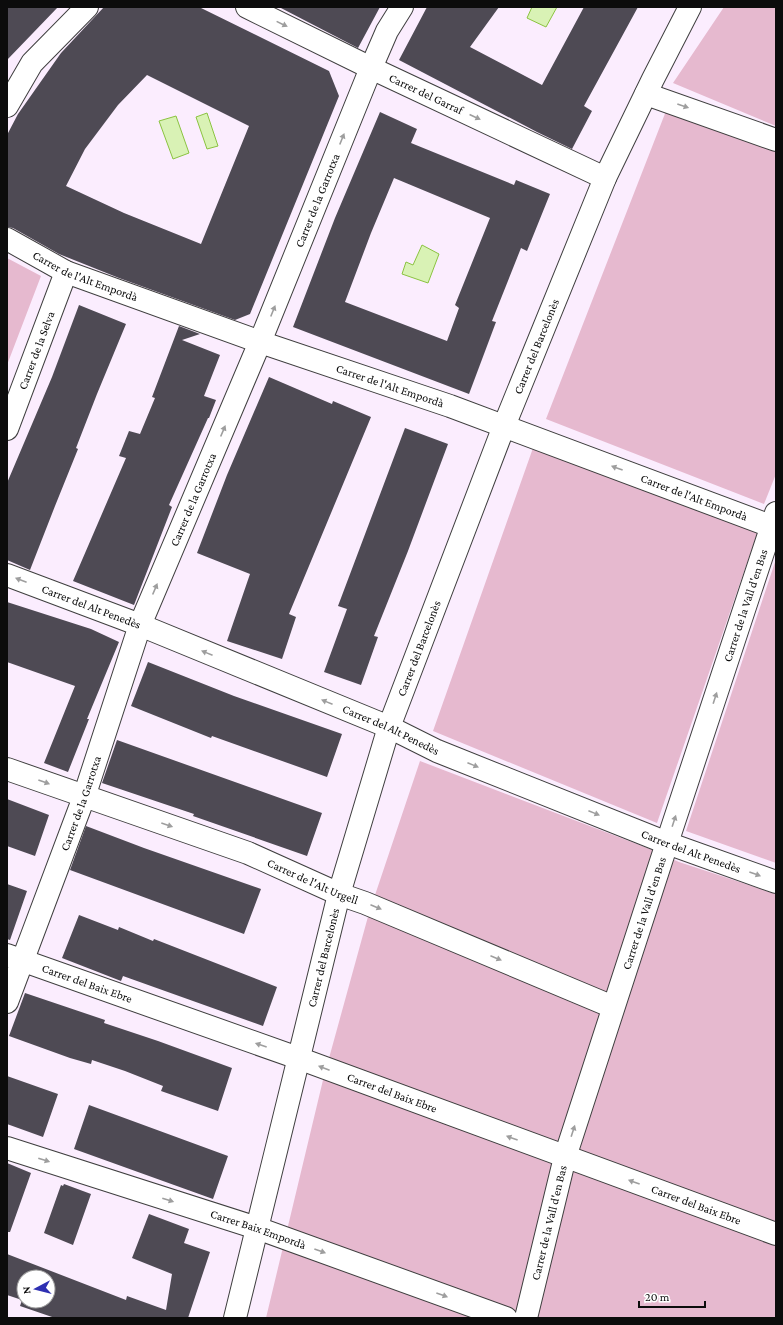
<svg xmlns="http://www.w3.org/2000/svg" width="783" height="1325" font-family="'Crimson Pro',serif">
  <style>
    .green { fill: #e6b9cf }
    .water { fill: #d9f2b5; stroke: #8bc341 }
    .building { fill: #4e4a54; fill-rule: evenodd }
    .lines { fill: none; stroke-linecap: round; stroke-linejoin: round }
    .street-casing { stroke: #3f3f3f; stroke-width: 24 }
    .street { stroke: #fff; stroke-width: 22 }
    .oneway { fill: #9e9e9e }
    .labels { text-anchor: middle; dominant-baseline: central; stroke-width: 4; stroke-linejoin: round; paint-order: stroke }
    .street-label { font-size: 12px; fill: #0c0c0c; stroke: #fff }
  </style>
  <rect width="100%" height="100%" fill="#fbedfe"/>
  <path class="green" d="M 724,7 L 776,7 L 776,126 L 673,83 Z
    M 666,111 L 776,151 L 776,474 L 764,504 L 546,419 Z
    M 7,258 L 41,276 L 7,365 Z
    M 533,448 L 758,531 L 657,823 L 433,731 Z
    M 776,559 L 776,863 L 686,831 Z
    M 420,761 L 650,849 L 679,862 L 776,894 L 776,1318 L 266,1318 L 323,1080 L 369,913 Z"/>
  <path class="water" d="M 532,7 L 557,7 L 546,27 L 527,18 Z
    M 207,113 L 218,146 L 207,149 L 196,117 Z
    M 176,116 L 189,153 L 173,159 L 159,121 Z
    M 422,245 L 439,254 L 428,283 L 402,274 L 406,262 L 413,265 Z"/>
  <path class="building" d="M 7,7 L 58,7 L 7,60 Z
    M 104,7 L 199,7 L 329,71 L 339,96 L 250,314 L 235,320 L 119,278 L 59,254 L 13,228 L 7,227 L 7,135 L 18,114 L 61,53 ZM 147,75 L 249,126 L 201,244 L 124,213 L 66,186 L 85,149 L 118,105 Z
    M 279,7 L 380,7 L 358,48 Z
    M 427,7 L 499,7 L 470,47 L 542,85 L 584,7 L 638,7 L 584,106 L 592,111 L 572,149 L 537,132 L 399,60 Z
    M 380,112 L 417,129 L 411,143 L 514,185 L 516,180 L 550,194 L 527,251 L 521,248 L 492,321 L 496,322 L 469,394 L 293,327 L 335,218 ZM 394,178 L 490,218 L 455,305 L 459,308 L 447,341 L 345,302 L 371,233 Z
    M 79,305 L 126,324 L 97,394 L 76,448 L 78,449 L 55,506 L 30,570 L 7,560 L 7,483 L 52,377 Z
    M 179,326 L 200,334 L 182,340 L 220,355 L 204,396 L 216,400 L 209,418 L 208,418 L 169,505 L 172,507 L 134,605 L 73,581 L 126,458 L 119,456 L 129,431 L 140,434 L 155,398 L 152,397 Z
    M 269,377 L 332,404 L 333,401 L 371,417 L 289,614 L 296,617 L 282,659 L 227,641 L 250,574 L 197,553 L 227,475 Z
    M 405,428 L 448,444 L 408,551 L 374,636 L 378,637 L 361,685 L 324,672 L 347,609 L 338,606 Z
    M 7,602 L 91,629 L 119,642 L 87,719 L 89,719 L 68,772 L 44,763 L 75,686 L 7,662 Z
    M 148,662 L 234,696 L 342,734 L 327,777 L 212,736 L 211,738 L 131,706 Z
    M 117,740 L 322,813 L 307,856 L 193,816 L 194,814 L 102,783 Z
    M 7,799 L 49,815 L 35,856 L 7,846 Z
    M 86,826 L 144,848 L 261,889 L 244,934 L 70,870 Z
    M 7,884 L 27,891 L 10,940 L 7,939 Z
    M 79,915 L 118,930 L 119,927 L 153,941 L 154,939 L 277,987 L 263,1026 L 123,976 L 121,981 L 62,958 Z
    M 25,993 L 105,1020 L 104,1023 L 158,1041 L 232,1068 L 218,1111 L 161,1091 L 163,1086 L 125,1071 L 92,1060 L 91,1064 L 70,1058 L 9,1036 Z
    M 7,1076 L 58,1094 L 43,1137 L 7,1124 Z
    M 89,1105 L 228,1156 L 213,1199 L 74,1149 Z
    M 7,1163 L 31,1173 L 10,1232 L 7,1232 Z
    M 64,1184 L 91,1194 L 73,1245 L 44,1233 L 61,1185 L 63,1186 Z
    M 149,1214 L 189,1229 L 184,1243 L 210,1252 L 188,1318 L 55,1318 L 20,1306 L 22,1300 L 7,1295 L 7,1254 L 126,1300 L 127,1296 L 166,1310 L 172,1274 L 132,1258 ZM 24,1277 L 48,1277 L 48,1301 L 24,1301 Z"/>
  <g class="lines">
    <g class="street-casing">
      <g id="street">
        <path id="s1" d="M 247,7 L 371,68 L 605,178"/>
        <path d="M 646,94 L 776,140"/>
        <path d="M 7,106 L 32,63 L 87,7"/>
        <path id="s2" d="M 7,239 L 66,272 L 260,342 L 450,406 L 776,528"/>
        <path id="s3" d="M 7,429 L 66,272"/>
        <path id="s4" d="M 7,575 L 140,625 L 389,727 L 437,751 L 667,843 L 776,882"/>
        <path id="s5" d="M 7,769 L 248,853 L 339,894 L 365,903 L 613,1007"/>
        <path id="s6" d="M 7,955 L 298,1058 L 776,1234"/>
        <path id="s7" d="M 7,1002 L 84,797 L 140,625 L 260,342 L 371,68 L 387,31 L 402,7"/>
        <path id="s8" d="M 7,1148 L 257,1228 L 506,1318"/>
        <path id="s9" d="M 235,1318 L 339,894 L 389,727 L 504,426 L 605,178 L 653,79 L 690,7"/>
        <path id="s10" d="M 526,1318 L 565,1157 L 667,843 L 776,513"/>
      </g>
    </g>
    <use href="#street" class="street"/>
  </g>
  <defs><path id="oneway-solid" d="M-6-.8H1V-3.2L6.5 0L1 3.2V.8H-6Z"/></defs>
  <g class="oneway">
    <use href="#oneway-solid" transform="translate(282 24) rotate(26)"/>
    <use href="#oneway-solid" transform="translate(683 106) rotate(19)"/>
    <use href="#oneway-solid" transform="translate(475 117) rotate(25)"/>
    <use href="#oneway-solid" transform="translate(342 139) rotate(-68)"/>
    <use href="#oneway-solid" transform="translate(273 311) rotate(-68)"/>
    <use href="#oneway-solid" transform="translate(223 431) rotate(-67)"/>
    <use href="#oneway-solid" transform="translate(617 468) rotate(-160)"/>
    <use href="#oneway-solid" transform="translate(21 580) rotate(-159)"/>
    <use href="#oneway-solid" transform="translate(155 589) rotate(-67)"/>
    <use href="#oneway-solid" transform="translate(207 653) rotate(-158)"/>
    <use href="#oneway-solid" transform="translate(715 698) rotate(-72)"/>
    <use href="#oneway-solid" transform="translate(327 702) rotate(-158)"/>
    <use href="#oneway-solid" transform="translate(473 765) rotate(22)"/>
    <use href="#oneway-solid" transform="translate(44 782) rotate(20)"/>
    <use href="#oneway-solid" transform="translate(594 813) rotate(22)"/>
    <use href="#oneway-solid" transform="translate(674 821) rotate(-72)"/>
    <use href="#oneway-solid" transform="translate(167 825) rotate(19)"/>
    <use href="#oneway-solid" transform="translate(755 874) rotate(20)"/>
    <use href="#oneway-solid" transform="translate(376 907) rotate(23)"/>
    <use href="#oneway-solid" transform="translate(496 958) rotate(23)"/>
    <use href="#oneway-solid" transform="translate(261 1045) rotate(-161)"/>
    <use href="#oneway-solid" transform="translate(324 1068) rotate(-159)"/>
    <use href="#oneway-solid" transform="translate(573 1131) rotate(-72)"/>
    <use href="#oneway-solid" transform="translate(512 1138) rotate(-160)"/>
    <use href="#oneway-solid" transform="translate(44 1160) rotate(18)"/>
    <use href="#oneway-solid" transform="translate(634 1182) rotate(-160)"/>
    <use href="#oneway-solid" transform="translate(168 1200) rotate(18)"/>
    <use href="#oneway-solid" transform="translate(320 1251) rotate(20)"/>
    <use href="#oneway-solid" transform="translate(442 1295) rotate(20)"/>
  </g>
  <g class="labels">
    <g class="street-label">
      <text stroke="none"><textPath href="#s1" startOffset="199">Carrer del Garraf</textPath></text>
      <text stroke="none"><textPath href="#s7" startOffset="860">Carrer de la Garrotxa</textPath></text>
      <text stroke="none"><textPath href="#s2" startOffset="87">Carrer de l'Alt Empordà</textPath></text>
      <text stroke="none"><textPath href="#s9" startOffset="1019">Carrer del Barcelonès</textPath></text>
      <text stroke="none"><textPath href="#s3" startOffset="84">Carrer de la Selva</textPath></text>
      <text stroke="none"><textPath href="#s2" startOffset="411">Carrer de l'Alt Empordà</textPath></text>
      <text stroke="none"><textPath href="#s2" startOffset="735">Carrer de l'Alt Empordà</textPath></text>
      <text stroke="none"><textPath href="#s7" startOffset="536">Carrer de la Garrotxa</textPath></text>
      <text stroke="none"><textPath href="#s10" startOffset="746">Carrer de la Vall d'en Bas</textPath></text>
      <text stroke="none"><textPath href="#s4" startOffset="90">Carrer del Alt Penedès</textPath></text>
      <text stroke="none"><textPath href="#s9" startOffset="695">Carrer del Barcelonès</textPath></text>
      <text stroke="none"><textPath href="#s4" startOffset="414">Carrer del Alt Penedès</textPath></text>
      <text stroke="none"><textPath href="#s7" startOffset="212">Carrer de la Garrotxa</textPath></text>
      <text stroke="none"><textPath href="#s4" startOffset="738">Carrer del Alt Penedès</textPath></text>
      <text stroke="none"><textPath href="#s5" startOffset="326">Carrer de l'Alt Urgell</textPath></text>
      <text stroke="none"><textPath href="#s10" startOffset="422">Carrer de la Vall d'en Bas</textPath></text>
      <text stroke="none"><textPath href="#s9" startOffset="371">Carrer del Barcelonès</textPath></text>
      <text stroke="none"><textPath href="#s6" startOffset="85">Carrer del Baix Ebre</textPath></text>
      <text stroke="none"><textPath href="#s6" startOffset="409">Carrer del Baix Ebre</textPath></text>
      <text stroke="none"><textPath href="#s6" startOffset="733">Carrer del Baix Ebre</textPath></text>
      <text stroke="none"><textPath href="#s10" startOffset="98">Carrer de la Vall d'en Bas</textPath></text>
      <text stroke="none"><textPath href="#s8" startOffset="264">Carrer Baix Empordà</textPath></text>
    </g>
  </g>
  <rect width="783" height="1325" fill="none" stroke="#0c0c0c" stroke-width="16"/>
  <g transform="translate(36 1289) rotate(263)"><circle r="19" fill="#ffffff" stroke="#9e9e9e"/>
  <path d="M0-3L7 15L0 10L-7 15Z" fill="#2e30b2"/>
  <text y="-6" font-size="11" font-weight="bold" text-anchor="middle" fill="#0c0c0c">N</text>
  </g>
  <path d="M639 1301v6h66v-6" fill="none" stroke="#0c0c0c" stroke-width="2"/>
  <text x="645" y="1301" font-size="12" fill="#0c0c0c" stroke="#ffffff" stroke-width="3" paint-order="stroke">20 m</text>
</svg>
